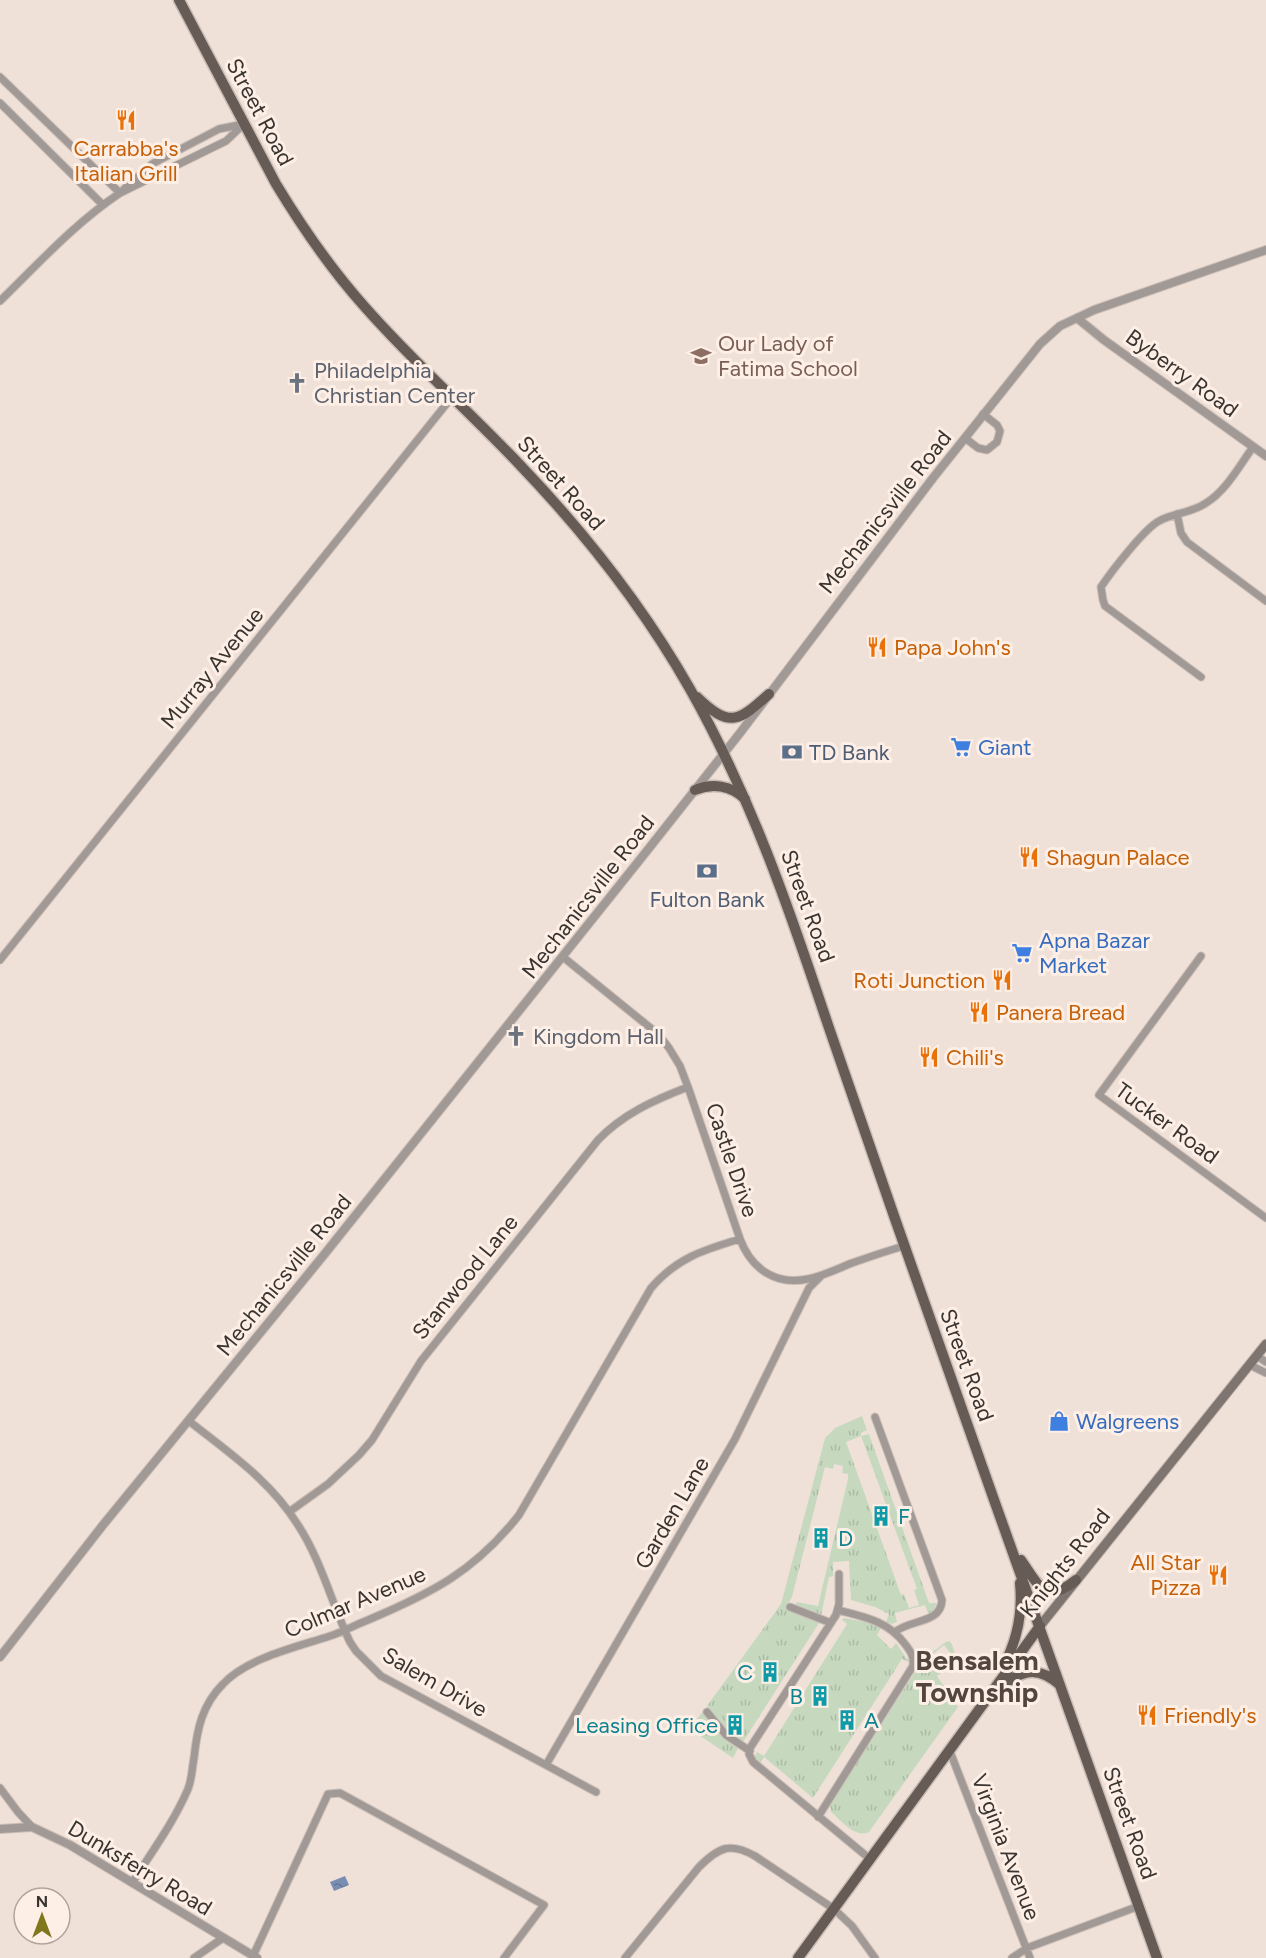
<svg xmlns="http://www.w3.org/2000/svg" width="1266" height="1958" font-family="Figtree,sans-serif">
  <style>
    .grass { fill: url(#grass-tufts); fill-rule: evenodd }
    .water { fill: url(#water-ripples) }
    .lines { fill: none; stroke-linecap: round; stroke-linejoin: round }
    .minor-casing { stroke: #cbbeb6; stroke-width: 9 }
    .tertiary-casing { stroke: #cbbeb6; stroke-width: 10 }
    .secondary-casing { stroke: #cbbeb6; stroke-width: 11 }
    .primary-casing { stroke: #cbbeb6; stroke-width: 13 }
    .minor { stroke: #a09996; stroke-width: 7 }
    .tertiary { stroke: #a09996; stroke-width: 8 }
    .secondary { stroke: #7e7570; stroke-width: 9 }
    .primary { stroke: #665b55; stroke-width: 10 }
    .labels { text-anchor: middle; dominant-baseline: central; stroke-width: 6; stroke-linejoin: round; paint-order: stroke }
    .street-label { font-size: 22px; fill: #393430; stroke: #feefe6 }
    .food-label { font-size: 22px; fill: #c56008; stroke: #feefe6; text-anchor: start }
    .education-label { font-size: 22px; fill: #785e54; stroke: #feefe6; text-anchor: start }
    .worship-label { font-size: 22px; fill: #5b616d; stroke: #feefe6; text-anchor: start }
    .shop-label { font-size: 22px; fill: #366cbe; stroke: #feefe6; text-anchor: start }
    .service-label { font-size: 22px; fill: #4e5e75; stroke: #feefe6; text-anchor: start }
    .culture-label { font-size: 22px; fill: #0d838f; stroke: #feefe6; text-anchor: start }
    .district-label { font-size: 28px; font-weight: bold; fill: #52463f; stroke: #feefe6 }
  </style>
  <defs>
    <pattern id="grass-tufts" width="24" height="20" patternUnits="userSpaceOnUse" patternTransform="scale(1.5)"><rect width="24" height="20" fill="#c6d9bf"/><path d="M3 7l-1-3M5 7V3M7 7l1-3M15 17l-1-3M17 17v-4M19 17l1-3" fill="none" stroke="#abbba4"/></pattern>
    <pattern id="water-ripples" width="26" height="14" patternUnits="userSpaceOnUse" patternTransform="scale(1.5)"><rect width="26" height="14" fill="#798db3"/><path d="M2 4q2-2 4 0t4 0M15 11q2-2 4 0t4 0" fill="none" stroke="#647492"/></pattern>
  </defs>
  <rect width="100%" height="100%" fill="#f0e1d8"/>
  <path class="grass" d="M 862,1416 L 867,1430 L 861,1433 L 861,1436 L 869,1434 L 929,1603 L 937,1603 L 933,1612 L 928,1613 L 925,1605 L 895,1613 L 897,1622 L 892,1624 L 886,1622 L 889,1614 L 875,1607 L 851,1600 L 849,1561 L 833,1562 L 833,1576 L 829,1577 L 821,1616 L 794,1606 L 797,1602 L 818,1606 L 848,1479 L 848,1474 L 842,1473 L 843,1466 L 834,1464 L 833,1469 L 825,1467 L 792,1597 L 787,1606 L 819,1621 L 819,1623 L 743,1742 L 741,1742 C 728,1733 713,1721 707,1706 L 781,1604 L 825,1438 L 835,1428 ZM 861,1436 L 917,1589 L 914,1590 L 919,1605 L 909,1608 L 904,1594 L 901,1595 L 846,1442 Z
    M 844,1618 L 871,1623 L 881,1628 L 877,1635 L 891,1649 L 896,1643 L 909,1662 L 902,1659 L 813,1798 L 764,1757 L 760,1764 L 754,1758 L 757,1752 L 764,1756 L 847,1624 L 842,1620 Z
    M 949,1641 L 952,1644 L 958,1666 L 958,1668 L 952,1660 L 954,1658 L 944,1645 L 929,1657 L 939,1670 L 950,1662 L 952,1665 L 937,1676 L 958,1707 L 869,1832 C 855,1839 841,1820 831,1812 L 830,1804 L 924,1658 L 946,1642 Z
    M 703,1711 L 707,1716 L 739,1746 L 733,1758 L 690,1729 Z"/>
  <path class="water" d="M 345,1876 L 349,1885 L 334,1891 L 330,1882 Z"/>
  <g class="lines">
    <g class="minor-casing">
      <path id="minor" d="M 0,77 L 120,193
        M 0,103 L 103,205
        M 124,189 L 152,164 L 219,129 L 244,124
        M 0,301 C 38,264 75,223 120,193 L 226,141 L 244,124
        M 965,438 L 978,448 L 987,450 L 997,442 L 1000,431 L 997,425 L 983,414
        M 1177,514 L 1181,533 L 1187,542 L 1266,601
        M 1201,677 L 1105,606 L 1103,600 L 1101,587 C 1111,572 1144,529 1159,521 C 1173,513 1192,513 1206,503 C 1226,491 1240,465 1253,447
        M 1201,956 L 1099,1095 L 1266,1218
        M 563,957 L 658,1034 L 669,1048 L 680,1066 L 688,1087 L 740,1239 C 751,1268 775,1286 808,1279 C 823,1276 837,1269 852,1263 C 869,1257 887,1251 904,1246
        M 0,960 L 452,397
        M 1257,1356 L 1266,1362
        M 1250,1365 L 1266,1373
        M 875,1417 L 942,1600 C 941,1624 910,1619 895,1632
        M 189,1421 C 229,1453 270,1480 298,1525 C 321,1560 332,1604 350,1642 L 356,1651 L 381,1676 L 596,1792
        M 289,1512 L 328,1484 L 359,1455 L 372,1440 L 421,1361 L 598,1140 C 623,1114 654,1100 688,1087
        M 839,1574 L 839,1604 L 836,1615 L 750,1748 L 749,1754 L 753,1762 L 870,1859
        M 790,1607 L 831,1623
        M 707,1712 L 726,1735 L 750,1751
        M 949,1749 L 1030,1958
        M 546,1765 L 735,1439 L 809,1288 L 821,1276
        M 0,1788 L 18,1812 L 32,1827
        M 818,1817 L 913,1666 C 914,1656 911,1652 905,1644 C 888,1621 865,1617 838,1610
        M 132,1883 C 151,1853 174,1822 188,1789 C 192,1779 192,1768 194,1758 C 197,1729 202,1705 223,1684 C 247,1658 297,1647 330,1636 C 343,1632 355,1625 368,1620 C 432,1593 475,1571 519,1515 L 651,1288 C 677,1258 703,1250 740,1239
        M 253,1956 L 328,1794 L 340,1793 L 544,1905 L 504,1958
        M 194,1958 L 223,1938
        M 625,1958 L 699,1867 C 719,1847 730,1842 755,1856 L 834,1909 L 852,1926 L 875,1958
        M 1012,1958 L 1027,1948 L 1139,1906"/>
    </g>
    <g class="tertiary-casing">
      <path id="tertiary" d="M 1077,318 L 1104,340 L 1266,456
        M 0,1657 L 103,1525 L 323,1256 L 646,852 L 740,733 L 933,478 L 1040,344 L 1060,326 L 1094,310 L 1266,250
        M 0,1829 L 32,1827 L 70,1845 L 257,1958"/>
    </g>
    <g class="secondary-casing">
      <path id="secondary" d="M 1040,1626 L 1266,1344"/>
    </g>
    <g class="primary-casing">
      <path id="primary" d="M 179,0 L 276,184 C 302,227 331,269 364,306 C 413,362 469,411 520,465 C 585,533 644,608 690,689 C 751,797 789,908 828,1025 C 850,1089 872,1152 894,1216 C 980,1464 1070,1710 1157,1958
        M 697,697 C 730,729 739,721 769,694
        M 695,790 C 712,783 731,785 745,799
        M 1021,1560 C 1039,1586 1045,1605 1076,1580
        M 1003,1667 C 1017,1641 1023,1613 1020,1583
        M 997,1689 C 1021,1672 1035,1663 1060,1685
        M 798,1958 L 1040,1626"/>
    </g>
    <use href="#minor" class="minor"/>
    <use href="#tertiary" class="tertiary"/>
    <use href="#secondary" class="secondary"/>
    <use href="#primary" class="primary"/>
  </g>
  <defs>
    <g id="restaurant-bare" transform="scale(1.62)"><path d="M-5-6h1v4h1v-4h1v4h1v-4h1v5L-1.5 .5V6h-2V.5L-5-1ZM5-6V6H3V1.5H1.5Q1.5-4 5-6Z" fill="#e8710a" stroke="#feefe6" stroke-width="2.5" paint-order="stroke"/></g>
    <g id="school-bare" transform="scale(1.62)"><path d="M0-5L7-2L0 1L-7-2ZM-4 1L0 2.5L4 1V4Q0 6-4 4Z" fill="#8d6e63" stroke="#feefe6" stroke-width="2.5" paint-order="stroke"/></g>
    <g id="church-bare" transform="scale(1.62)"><path d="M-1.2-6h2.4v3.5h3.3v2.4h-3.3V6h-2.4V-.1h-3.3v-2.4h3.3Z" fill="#6b7280" stroke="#feefe6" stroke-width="2.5" paint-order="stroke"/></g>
    <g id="supermarket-bare" transform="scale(1.62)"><path d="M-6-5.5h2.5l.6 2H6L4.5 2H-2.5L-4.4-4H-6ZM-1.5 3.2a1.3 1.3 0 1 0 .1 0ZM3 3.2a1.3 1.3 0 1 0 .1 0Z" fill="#3f7fe0" stroke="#feefe6" stroke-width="2.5" paint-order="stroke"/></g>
    <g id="bank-bare" transform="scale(1.62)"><path d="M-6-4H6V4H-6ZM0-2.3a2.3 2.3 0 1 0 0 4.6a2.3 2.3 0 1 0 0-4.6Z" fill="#5c6f8a" stroke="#feefe6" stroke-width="2.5" paint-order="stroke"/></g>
    <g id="shop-bare" transform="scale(1.62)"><path d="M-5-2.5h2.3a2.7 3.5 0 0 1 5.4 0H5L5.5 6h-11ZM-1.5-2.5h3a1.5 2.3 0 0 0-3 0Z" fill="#3f7fe0" stroke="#feefe6" stroke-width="2.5" paint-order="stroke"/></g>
    <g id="building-bare" transform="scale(1.62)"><path d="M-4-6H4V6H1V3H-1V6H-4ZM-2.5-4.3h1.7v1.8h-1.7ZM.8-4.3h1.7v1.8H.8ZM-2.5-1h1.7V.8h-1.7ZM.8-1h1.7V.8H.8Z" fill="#0f9aa8" stroke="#feefe6" stroke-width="2.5" paint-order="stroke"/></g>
  </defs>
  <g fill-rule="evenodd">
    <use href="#restaurant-bare" x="126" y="120"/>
    <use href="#school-bare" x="701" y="356"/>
    <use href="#church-bare" x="297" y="383"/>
    <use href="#restaurant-bare" x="877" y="647"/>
    <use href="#supermarket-bare" x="961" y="747"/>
    <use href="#bank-bare" x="792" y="752"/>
    <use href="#restaurant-bare" x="1029" y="857"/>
    <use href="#bank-bare" x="707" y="871"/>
    <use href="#supermarket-bare" x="1022" y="953"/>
    <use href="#restaurant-bare" x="1002" y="980"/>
    <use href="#restaurant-bare" x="979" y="1012"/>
    <use href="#church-bare" x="516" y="1036"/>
    <use href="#restaurant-bare" x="929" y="1057"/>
    <use href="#shop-bare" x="1059" y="1421"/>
    <use href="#building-bare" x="881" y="1516"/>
    <use href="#building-bare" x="821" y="1538"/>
    <use href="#restaurant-bare" x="1218" y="1575"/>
    <use href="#building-bare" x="770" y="1672"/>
    <use href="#building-bare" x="820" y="1696"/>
    <use href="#restaurant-bare" x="1147" y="1715"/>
    <use href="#building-bare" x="847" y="1720"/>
    <use href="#building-bare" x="735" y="1725"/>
  </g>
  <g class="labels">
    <g class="street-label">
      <text transform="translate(260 112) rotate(62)">Street Road</text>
      <text transform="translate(1182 373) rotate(36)">Byberry Road</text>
      <text transform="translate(561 483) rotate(48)">Street Road</text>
      <text transform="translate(885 512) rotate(-52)">Mechanicsville Road</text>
      <text transform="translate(212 668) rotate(-51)">Murray Avenue</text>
      <text transform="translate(588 897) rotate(-52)">Mechanicsville Road</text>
      <text transform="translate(808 906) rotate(70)">Street Road</text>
      <text transform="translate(1167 1123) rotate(36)">Tucker Road</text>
      <text transform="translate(732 1160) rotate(71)">Castle Drive</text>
      <text transform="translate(284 1275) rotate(-51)">Mechanicsville Road</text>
      <text transform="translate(465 1277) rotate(-51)">Stanwood Lane</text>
      <text transform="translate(967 1365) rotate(70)">Street Road</text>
      <text transform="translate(672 1513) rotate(-60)">Garden Lane</text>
      <text transform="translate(1065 1563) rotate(-52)">Knights Road</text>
      <text transform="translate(355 1602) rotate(-23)">Colmar Avenue</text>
      <text transform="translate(435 1682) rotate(30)">Salem Drive</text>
      <text transform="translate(1130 1823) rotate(70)">Street Road</text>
      <text transform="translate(1006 1847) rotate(69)">Virginia Avenue</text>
      <text transform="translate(140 1868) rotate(31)">Dunksferry Road</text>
    </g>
    <g class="food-label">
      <text x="126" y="148" text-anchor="middle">Carrabba's<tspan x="126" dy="25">Italian Grill</tspan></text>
      <text x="894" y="647">Papa John's</text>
      <text x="1046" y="857">Shagun Palace</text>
      <text x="985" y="980" text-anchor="end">Roti Junction</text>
      <text x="996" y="1012">Panera Bread</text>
      <text x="946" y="1057">Chili's</text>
      <text x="1201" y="1562" text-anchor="end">All Star<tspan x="1201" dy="25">Pizza</tspan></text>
      <text x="1164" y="1715">Friendly's</text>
    </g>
    <g class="education-label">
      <text x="718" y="343">Our Lady of<tspan x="718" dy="25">Fatima School</tspan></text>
    </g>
    <g class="worship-label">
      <text x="314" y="370">Philadelphia<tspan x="314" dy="25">Christian Center</tspan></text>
      <text x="533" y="1036">Kingdom Hall</text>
    </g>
    <g class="shop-label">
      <text x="978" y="747">Giant</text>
      <text x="1039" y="940">Apna Bazar<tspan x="1039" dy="25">Market</tspan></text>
      <text x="1076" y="1421">Walgreens</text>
    </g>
    <g class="service-label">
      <text x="809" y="752">TD Bank</text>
      <text x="707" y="899" text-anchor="middle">Fulton Bank</text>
    </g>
    <g class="culture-label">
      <text x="898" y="1516">F</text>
      <text x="838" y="1538">D</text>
      <text x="753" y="1672" text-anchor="end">C</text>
      <text x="803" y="1696" text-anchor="end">B</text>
      <text x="864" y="1720">A</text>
      <text x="718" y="1725" text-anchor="end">Leasing Office</text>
    </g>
    <g class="district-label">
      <text x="977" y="1660">Bensalem<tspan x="977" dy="32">Township</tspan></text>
    </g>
  </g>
  <g transform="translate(42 1916)"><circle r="28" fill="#feefe6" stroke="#afa49d" stroke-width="1.5"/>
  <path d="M0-4.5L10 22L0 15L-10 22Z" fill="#80761b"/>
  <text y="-9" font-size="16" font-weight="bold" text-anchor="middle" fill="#393430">N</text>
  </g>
</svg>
